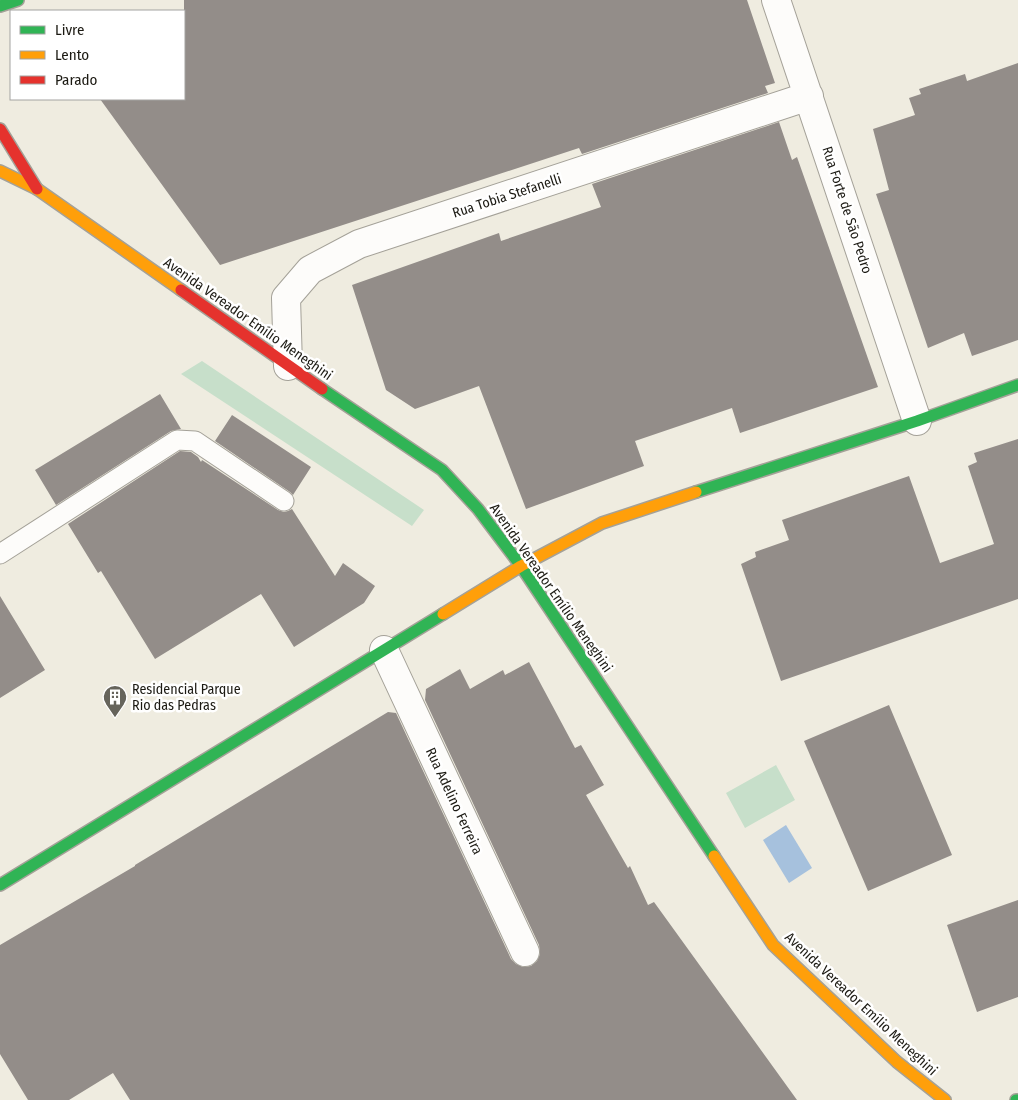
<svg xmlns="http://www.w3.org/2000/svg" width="1018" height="1100" font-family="'Fira Sans Condensed',sans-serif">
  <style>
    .green { fill: #c7dfca }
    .water { fill: #a6c1dd }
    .building { fill: #938d89 }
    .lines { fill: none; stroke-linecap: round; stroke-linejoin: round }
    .lane-casing { stroke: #a4a198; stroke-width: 21 }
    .street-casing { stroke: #a4a198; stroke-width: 30 }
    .fast-casing { stroke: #a4a198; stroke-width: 14 }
    .slow-casing { stroke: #a4a198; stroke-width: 14 }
    .jam-casing { stroke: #a4a198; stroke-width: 14 }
    .lane { stroke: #fdfcfa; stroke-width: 19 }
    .street { stroke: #fdfcfa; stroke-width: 28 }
    .fast { stroke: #30b455; stroke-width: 11 }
    .slow { stroke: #ff9f0a; stroke-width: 11 }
    .jam { stroke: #e5322d; stroke-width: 11 }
    .labels { text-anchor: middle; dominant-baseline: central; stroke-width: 5; stroke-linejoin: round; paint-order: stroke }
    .street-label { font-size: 14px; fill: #1c1a13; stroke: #fff }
    .poi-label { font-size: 14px; fill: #1c1a13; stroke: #fff; text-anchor: start }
  </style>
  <rect width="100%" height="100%" fill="#efece0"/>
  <path class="green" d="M 202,361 L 424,510 L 412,526 L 181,374 Z
    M 776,765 L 795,800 L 745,828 L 726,793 Z"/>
  <path class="water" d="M 786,825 L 812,868 L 789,883 L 763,840 Z"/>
  <path class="building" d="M 184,0 L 747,0 L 775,83 L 765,86 L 768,93 L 582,154 L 579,148 L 220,265 L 100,99 L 184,99 Z
    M 1018,63 L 1018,340 L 972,356 L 964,333 L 928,348 L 876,194 L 889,190 L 873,129 L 915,115 L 909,98 L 921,94 L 919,89 L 965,74 L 967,81 Z
    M 779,122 L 792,160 L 797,157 L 878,387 L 740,433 L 732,408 L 635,441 L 644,466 L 526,509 L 479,386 L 415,409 L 386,390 L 352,285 L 499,233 L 501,241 L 601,207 L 592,184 Z
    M 160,394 L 181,429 L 171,431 L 56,505 L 35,470 Z
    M 232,415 L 311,467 L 293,495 L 290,492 L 215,441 Z
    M 1018,439 L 1018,599 L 781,681 L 741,564 L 756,557 L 755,552 L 789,540 L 782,520 L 909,476 L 940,563 L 994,544 L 968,466 L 977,462 L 974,453 Z
    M 180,451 L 191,452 L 198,457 L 201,462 L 202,460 L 278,510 L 284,512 L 288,511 L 292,509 L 335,576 L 343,563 L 375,586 L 364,603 L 294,647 L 261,594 L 155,659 L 101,571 L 98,573 L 68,524 Z
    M 0,596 L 45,670 L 0,698 Z
    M 529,662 L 575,748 L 581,745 L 604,785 L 586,795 L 628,868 L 630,866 L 648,905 L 654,902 L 797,1100 L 130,1100 L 113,1073 L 69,1100 L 28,1100 L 0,1054 L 0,945 L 135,866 L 135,865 L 388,712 L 396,713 L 511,959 L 516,964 L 523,967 L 531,966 L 537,961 L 540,954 L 539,945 L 425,700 L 426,689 L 460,669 L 470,689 L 503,670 L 505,675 Z
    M 889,705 L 952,855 L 868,891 L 804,741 Z
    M 1018,900 L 1018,997 L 977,1012 L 947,925 Z"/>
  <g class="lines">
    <g class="lane-casing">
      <path id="lane" d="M 0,554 L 177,440 L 195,441 L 284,501"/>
    </g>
    <g class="street-casing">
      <path id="street" d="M 776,0 L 917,421
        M 288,366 L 286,298 L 310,270 L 359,244 L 809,96
        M 384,650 L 525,952"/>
    </g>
    <g class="fast-casing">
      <path id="fast" d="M 0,6 L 18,0
        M 322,389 L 442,470 L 478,509 L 521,566 L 714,856
        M 696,492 L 917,421 L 1018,385
        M 0,885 L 443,614
        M 1016,1100 L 1018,1100"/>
    </g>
    <g class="slow-casing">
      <path id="slow" d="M 0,171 L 37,189 L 181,290
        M 443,614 L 521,566 L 602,523 L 696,492
        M 714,856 L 773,945 L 897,1062 L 945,1100"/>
    </g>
    <g class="jam-casing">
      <path id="jam" d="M 0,129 L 37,189
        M 181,290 L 322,389"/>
    </g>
    <use href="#lane" class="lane"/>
    <use href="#street" class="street"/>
    <use href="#fast" class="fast"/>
    <use href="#slow" class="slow"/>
    <use href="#jam" class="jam"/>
  </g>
  <defs>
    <g id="building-pin" transform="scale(1.25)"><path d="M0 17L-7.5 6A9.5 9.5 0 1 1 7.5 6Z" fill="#66645b" stroke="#fff"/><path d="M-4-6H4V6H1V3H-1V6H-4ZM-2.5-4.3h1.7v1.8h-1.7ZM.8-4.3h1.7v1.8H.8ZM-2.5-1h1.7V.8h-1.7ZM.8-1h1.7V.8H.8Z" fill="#fff"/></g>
  </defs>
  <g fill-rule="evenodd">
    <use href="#building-pin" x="115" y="697"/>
  </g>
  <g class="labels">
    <g class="street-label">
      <text transform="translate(507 196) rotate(-18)">Rua Tobia Stefanelli</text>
      <text transform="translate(847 210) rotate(72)">Rua Forte de São Pedro</text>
      <text transform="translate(248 319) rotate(35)">Avenida Vereador Emílio Meneghini</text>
      <text transform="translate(551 588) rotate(55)">Avenida Vereador Emílio Meneghini</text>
      <text transform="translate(454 801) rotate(65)">Rua Adelino Ferreira</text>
      <text transform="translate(861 1004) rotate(43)">Avenida Vereador Emílio Meneghini</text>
    </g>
    <g class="poi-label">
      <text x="132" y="689">Residencial Parque<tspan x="132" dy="16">Rio das Pedras</tspan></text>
    </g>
  </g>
  <rect x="10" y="10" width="175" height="90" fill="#ffffff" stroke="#a4a3a1"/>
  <rect x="20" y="26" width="25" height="8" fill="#30b455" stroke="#a4a3a1"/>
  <text x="55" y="35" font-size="15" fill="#1c1a13">Livre</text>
  <rect x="20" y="51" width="25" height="8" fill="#ff9f0a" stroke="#a4a3a1"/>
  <text x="55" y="60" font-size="15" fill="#1c1a13">Lento</text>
  <rect x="20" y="76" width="25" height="8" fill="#e5322d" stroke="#a4a3a1"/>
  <text x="55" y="85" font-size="15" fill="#1c1a13">Parado</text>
</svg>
